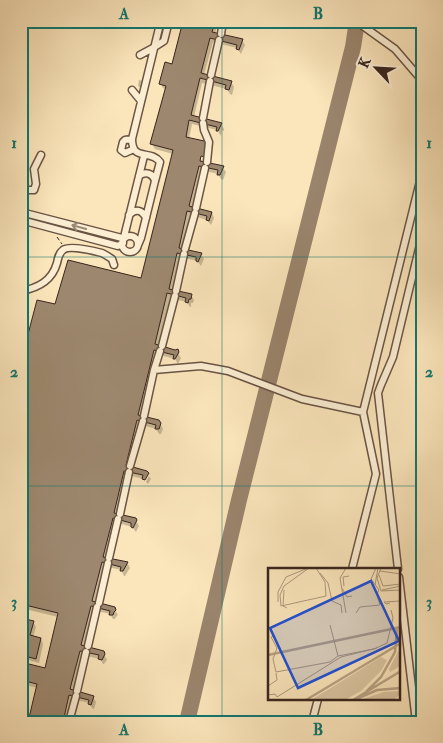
<svg xmlns="http://www.w3.org/2000/svg" width="443" height="743" font-family="'IM FELL Double Pica',serif">
  <style>
    .shadow { fill: #0003; fill-rule: evenodd }
    .lines { fill: none; stroke-linecap: round; stroke-linejoin: round }
    .taxiway { stroke: #9a846c; stroke-width: 16 }
    .building { fill: #9d886f; stroke: #38241d }
    .minor-casing { stroke: #695444; stroke-width: 9 }
    .path { stroke: #38241d; stroke-width: 1; stroke-dasharray: 4 2.5; stroke-linecap: butt }
    .minor { stroke: #fceed3; stroke-width: 6 }
    .oneway { stroke: #9a8978 }
    .grid { fill: none; stroke: #0f766e; stroke-width: 1; stroke-opacity: 0.55 }
    .inset-river { fill: none; stroke: #b9a385; stroke-width: 2.5 }
    .inset-road { fill: none; stroke: #ad987c; stroke-width: 1 }
    .view { fill: #1d4ed8; fill-opacity: 0.15; stroke: #1d4ed8; stroke-width: 2.5 }
    .inset-edge { fill: none; stroke: #38241d; stroke-width: 2.5 }
    .neatline { fill: none; stroke: #0f766e; stroke-width: 2 }
    .grid-label { font-size: 16px; text-anchor: middle; font-weight: bold; fill: #0f766e }
  </style>
  <rect width="100%" height="100%" fill="#fbe5bb"/>
  <filter id="stains"><feTurbulence type="fractalNoise" baseFrequency=".004" numOctaves="4"/><feColorMatrix values="0 0 0 0 .2 0 0 0 0 .09 0 0 0 0 .02 0 0 0 .5 -.17"/></filter>
  <radialGradient id="worn" r=".72"><stop offset=".6" stop-color="#630" stop-opacity="0"/><stop offset="1" stop-color="#630" stop-opacity=".3"/></radialGradient>
  <path class="shadow" d="M 184,21 L 218,21 L 215,34 L 242,40 L 245,45 L 241,54 L 237,48 L 213,42 L 204,75 L 231,82 L 234,87 L 232,95 L 230,94 L 227,89 L 202,83 L 194,117 L 221,124 L 224,129 L 224,131 L 222,130 L 221,136 L 217,130 L 192,124 L 189,139 L 208,143 L 208,164 L 223,168 L 226,172 L 223,180 L 221,179 L 218,174 L 201,170 L 192,208 L 212,213 L 214,218 L 211,225 L 207,220 L 190,215 L 182,250 L 201,254 L 204,259 L 201,266 L 197,261 L 180,257 L 172,291 L 191,295 L 194,300 L 193,303 L 191,303 L 191,307 L 190,307 L 187,302 L 170,298 L 158,347 L 177,351 L 181,358 L 178,364 L 175,359 L 156,354 L 141,417 L 159,421 L 163,429 L 161,434 L 159,434 L 156,429 L 139,424 L 129,467 L 146,472 L 144,479 L 127,475 L 117,515 L 135,519 L 139,526 L 136,532 L 132,527 L 115,522 L 106,559 L 128,564 L 130,568 L 125,576 L 124,576 L 121,570 L 104,566 L 95,603 L 114,608 L 118,615 L 116,617 L 115,619 L 113,619 L 110,614 L 93,610 L 84,647 L 103,652 L 107,660 L 104,664 L 103,664 L 100,659 L 82,655 L 73,691 L 93,697 L 96,702 L 94,709 L 92,708 L 89,703 L 72,699 L 66,722 L 30,722 L 38,688 L 21,684 L 21,663 L 46,669 L 58,617 L 21,608 L 21,337 L 28,339 L 56,306 L 142,279 L 173,154 L 155,149 L 152,144 L 167,90 L 163,88 L 160,83 L 173,65 ZM 199,150 L 206,163 L 203,163 L 197,152 Z
    M 139,80 L 143,81 L 144,83 L 142,88 L 139,87 L 138,85 Z
    M 149,476 L 151,479 L 148,484 L 146,482 Z
    M 21,619 L 33,622 L 36,627 L 33,637 L 41,639 L 43,644 L 39,663 L 21,658 Z"/>
  <g class="lines">
    <path class="taxiway" d="M 187,722 L 239,500 L 353,47 L 357,21"/>
  </g>
  <path class="building" d="M 183,21 L 215,21 L 212,32 L 243,39 L 239,50 L 236,49 L 237,45 L 210,38 L 201,73 L 232,81 L 229,90 L 225,89 L 226,85 L 200,78 L 191,115 L 222,123 L 218,131 L 216,131 L 217,127 L 189,120 L 186,137 L 209,142 L 206,157 L 201,156 L 200,161 L 224,166 L 220,175 L 217,175 L 218,170 L 199,166 L 189,206 L 212,212 L 209,221 L 206,220 L 207,216 L 187,211 L 179,248 L 202,253 L 198,262 L 196,261 L 196,257 L 177,253 L 169,289 L 192,294 L 191,299 L 189,299 L 188,303 L 185,302 L 186,298 L 167,293 L 155,344 L 175,350 L 178,349 L 179,352 L 175,359 L 173,359 L 174,355 L 154,350 L 138,415 L 159,420 L 161,423 L 159,429 L 155,429 L 156,425 L 137,420 L 126,465 L 147,471 L 149,473 L 145,480 L 142,479 L 143,475 L 124,471 L 114,513 L 136,518 L 137,520 L 133,528 L 131,527 L 131,523 L 113,518 L 103,557 L 128,562 L 123,571 L 120,571 L 121,567 L 102,562 L 92,601 L 115,607 L 116,610 L 114,612 L 113,615 L 109,615 L 110,611 L 91,606 L 81,645 L 104,651 L 105,654 L 102,660 L 98,659 L 99,655 L 80,651 L 70,689 L 94,696 L 91,705 L 88,704 L 89,700 L 69,695 L 63,722 L 28,722 L 37,684 L 21,680 L 21,662 L 45,668 L 58,613 L 21,604 L 21,336 L 27,338 L 37,300 L 55,304 L 68,260 L 141,278 L 173,150 L 150,144 L 166,86 L 159,84 L 165,62 L 172,64 Z
    M 21,618 L 34,621 L 30,635 L 41,638 L 36,659 L 21,655 Z"/>
  <g class="lines">
    <g class="minor-casing">
      <path id="minor" d="M 356,21 L 395,49 L 420,78 L 422,88
        M 221,34 L 223,21
        M 140,55 L 153,48 L 164,41 L 169,21
        M 211,75 L 219,40
        M 132,90 L 141,101
        M 203,118 L 210,81
        M 203,123 L 204,130 L 209,142 L 207,162
        M 132,139 L 125,140 L 123,142 L 121,150 L 125,153 L 134,149
        M 155,181 L 160,162 C 151,149 132,162 132,139 L 159,28 L 159,21
        M 21,190 L 34,190 L 36,184 L 34,169 L 41,155
        M 196,208 L 205,168
        M 21,212 L 122,238 L 123,243
        M 129,215 C 136,208 142,210 146,218
        M 21,220 L 118,246 L 123,243
        M122 244a8 8 0 1 1 16 0a8 8 0 1 1-16 0Z
        M 123,241 L 144,156
        M 138,245 L 141,238 L 155,181 C 153,173 145,171 139,176
        M 185,249 L 195,213
        M 21,291 C 38,288 52,281 57,263 C 58,258 59,253 63,250 C 69,245 94,251 102,253 C 106,255 109,257 112,259 L 114,265
        M 176,291 L 184,254
        M 162,346 L 175,296
        M 154,370 L 201,366 L 228,371 L 302,399 L 363,412
        M 144,416 L 154,370 L 160,351
        M 130,466 L 143,421
        M 120,514 L 129,472
        M 109,558 L 118,519
        M 352,569 L 376,474 L 363,412 L 422,173
        M 398,569 L 378,393 L 381,385 L 393,357 L 422,236
        M 399,577 L 416,722
        M 99,603 L 108,563
        M 88,646 L 97,607
        M 77,691 L 86,652
        M 69,722 L 76,696
        M 312,722 L 318,699"/>
    </g>
    <path class="path" d="M 57,237 L 62,244"/>
    <use href="#minor" class="minor"/>
  </g>
  <defs><path id="oneway-shaft" d="M-6 0H5M1.5-3L5.5 0L1.5 3" fill="none" stroke-width="1.6" stroke-linecap="round" stroke-linejoin="round" transform="scale(1.25)"/></defs>
  <use class="oneway" href="#oneway-shaft" transform="translate(79 227) rotate(-165)"/>
  <path class="grid" d="M 222,21 L 222,722M 21,257 L 422,257M 21,486 L 422,486"/>
  <g transform="translate(268 568)">
    <rect width="132" height="132" fill="#fbe5bb"/>
    <path d="M 132,80 L 132,98 L 122,104 L 121,101 ZM 113,89 L 119,92 L 113,103 L 93,123 L 77,132 L 43,132 ZM 116,124 L 132,123 L 132,127 L 125,132 L 92,132 Z" fill="#dac4a0"/>
    <path class="inset-river" d="M 0,87 L 133,59M 98,124 L 113,109 L 127,84 L 129,60M 38,132 L 133,75M 85,132 L 133,103M 86,132 L 109,122 L 133,120"/>
    <path class="inset-road" d="M 41,0 L 16,18 L 12,27 L 13,38 L 58,28 L 57,14 L 48,0M 108,0 L 103,11 L 111,22 L 109,26M 113,0 L 109,10 L 113,23 L 133,22M 112,3 L 133,6M 52,5 L 60,15 L 64,33 L 73,37 L 74,45M 111,7 L 115,18 L 133,16M 107,17 L 110,0M 76,18 L 75,9 L 81,8M 74,20 L 79,29 L 84,28M 16,22 L 15,38 L 19,40M 114,22 L 133,18M 10,34 L 10,24 L 18,9 L 40,0M 122,35 L 118,36 L 116,34 L 133,33M 78,45 L 72,10 L 78,0M 88,45 L 92,39 L 112,37 L 109,27M 62,57 L 70,88M 6,68 L 3,69 L 9,80 L 5,91 L 8,104 L 62,94 L 70,88 L 106,81 L 119,75 L 125,50 L 123,42M 0,118 L 9,112 L 8,105M 0,127 L 7,126 L 9,129 L 73,89 L 109,80"/>
    <path class="view" d="M 103,13 L 131,73 L 30,120 L 2,60 Z"/>
    <rect width="132" height="132" class="inset-edge"/>
  </g>
  <rect width="443" height="743" fill="none" stroke="#fbe5bb" stroke-width="55"/>
  <g transform="translate(376 68) rotate(295)" stroke="#fceed3" stroke-width="4" paint-order="stroke">
  <path d="M0-4L9 19L0 12L-9 19Z" fill="#38241d"/>
  <text y="-8" font-size="14" font-weight="bold" text-anchor="middle" fill="#38241d">K</text>
  </g>
  <rect x="28" y="28" width="388" height="688" class="neatline"/>
  <g class="grid-label">
    <text x="124" y="19">A</text>
    <text x="318" y="19">B</text>
    <text x="14" y="148">1</text>
    <text x="429" y="148">1</text>
    <text x="14" y="377">2</text>
    <text x="429" y="377">2</text>
    <text x="14" y="607">3</text>
    <text x="429" y="607">3</text>
    <text x="124" y="735">A</text>
    <text x="318" y="735">B</text>
  </g>
  <rect width="100%" height="100%" filter="url(#stains)"/>
  <rect width="100%" height="100%" fill="url(#worn)"/>
</svg>
